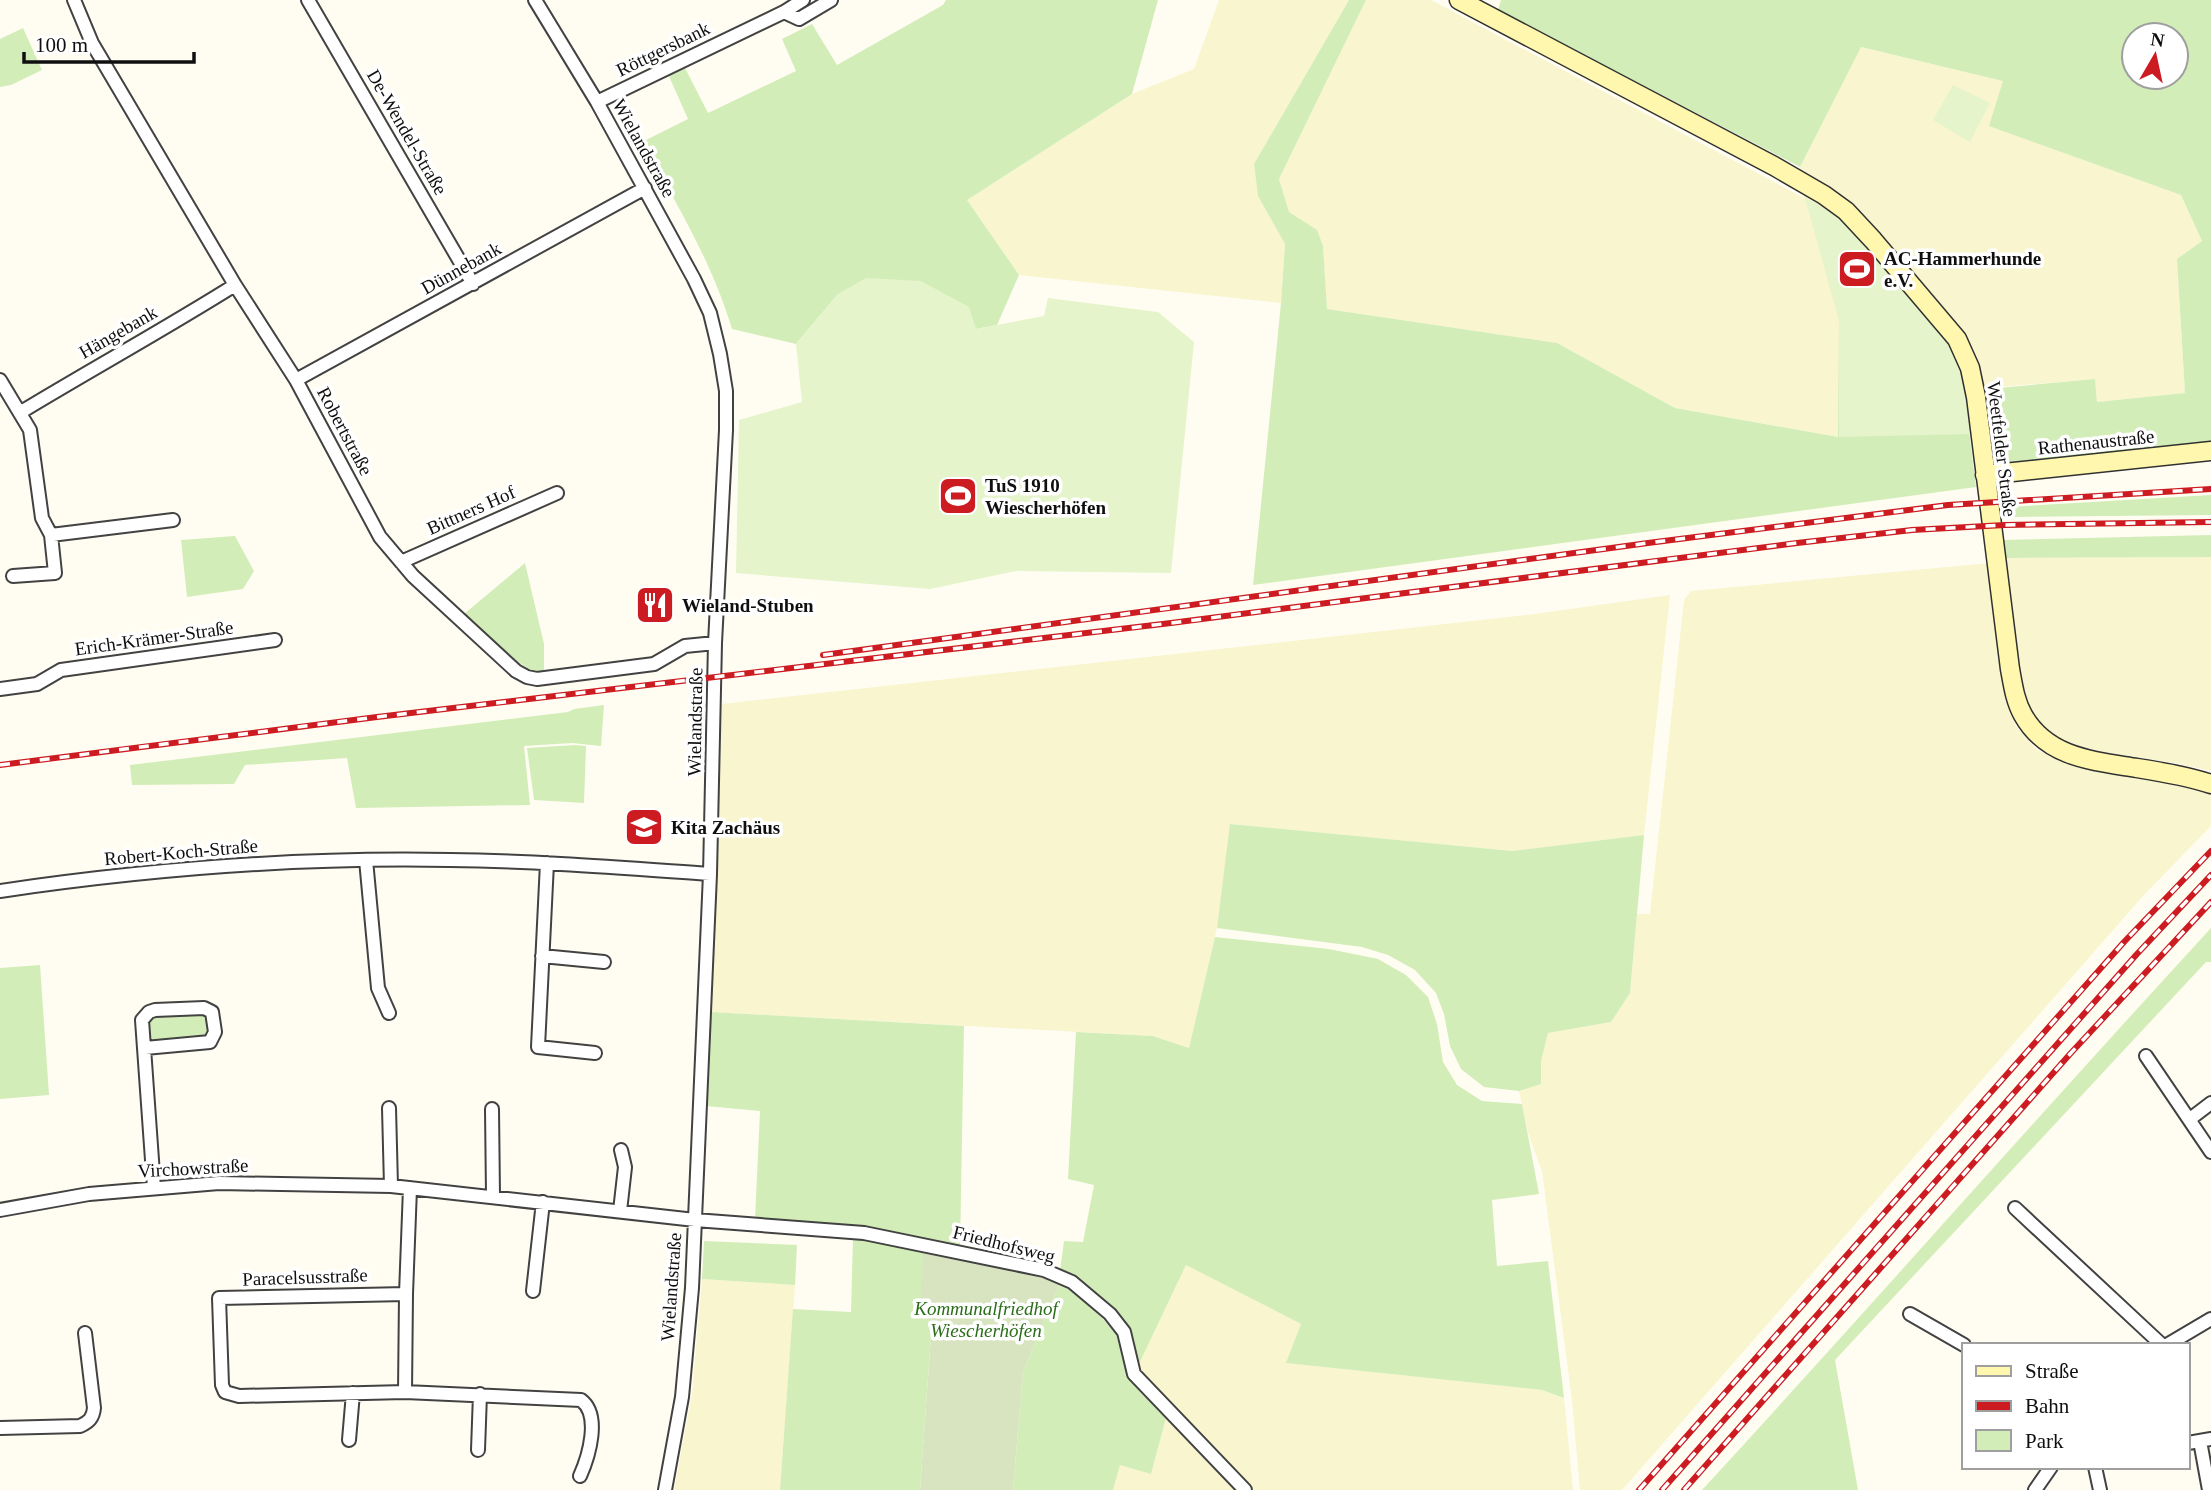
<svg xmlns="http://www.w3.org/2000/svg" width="2211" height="1490" font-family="Georgia,serif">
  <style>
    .farmland { fill: #f8f5cf }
    .green { fill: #d3edb8; fill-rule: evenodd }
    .cemetery { fill: #d8e4c0 }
    .pitch { fill: #e5f4ca }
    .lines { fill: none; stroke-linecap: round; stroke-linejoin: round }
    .street-casing { stroke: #424242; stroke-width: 16 }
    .secondary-casing { stroke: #313131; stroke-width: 21 }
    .street { stroke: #fff; stroke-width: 12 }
    .secondary { stroke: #fff7ad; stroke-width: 18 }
    .rail-casing { stroke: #cc1b21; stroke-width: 6 }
    .rail { stroke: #fff; stroke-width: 3.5; stroke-dasharray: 10; stroke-linecap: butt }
    .labels { text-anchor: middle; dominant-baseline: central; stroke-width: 7; stroke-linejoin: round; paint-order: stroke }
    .street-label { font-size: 19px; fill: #0f0f0f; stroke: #fff }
    .poi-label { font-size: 19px; font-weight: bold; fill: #0f0f0f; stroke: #fff; text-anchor: start }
    .park-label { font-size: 19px; font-style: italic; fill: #2a6e19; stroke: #fff }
  </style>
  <rect width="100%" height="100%" fill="#fffdf2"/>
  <path class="farmland" d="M 1219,0 L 1349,0 L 1254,164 L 1258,196 L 1285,244 L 1281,303 L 1019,275 L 967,200 L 1132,94 L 1194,69 Z
    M 1366,0 L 1431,0 L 1804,198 L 1800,167 L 1860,47 L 2004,81 L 1990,126 L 2181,195 L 2202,241 L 2177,259 L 2185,393 L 2097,402 L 2095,379 L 1964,390 L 1839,321 L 1839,437 L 1675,408 L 1557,343 L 1327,309 L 1323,246 L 1316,230 L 1289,212 L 1279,179 Z
    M 2211,557 L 2211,771 L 2175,763 L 2093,751 L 2059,741 L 2037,721 L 2024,698 L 2005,558 Z
    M 1990,563 L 2004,688 L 2016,726 L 2037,750 L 2074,765 L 2163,780 L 2211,792 L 2211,826 L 2143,896 L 1622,1490 L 1580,1490 L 1572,1400 L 1542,1171 L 1528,1133 L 1519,1091 L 1541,1084 L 1541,1061 L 1548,1033 L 1611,1022 L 1630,993 L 1637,914 L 1650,914 L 1684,600 L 1691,591 Z
    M 1670,595 L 1644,835 L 1512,851 L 1231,824 L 1217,928 L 1189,1048 L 1153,1036 L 711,1012 L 722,704 L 1527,615 Z
    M 1186,1265 L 1301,1324 L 1287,1363 L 1542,1390 L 1564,1398 L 1573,1490 L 1250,1490 L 1141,1375 L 1138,1366 Z
    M 702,1279 L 795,1285 L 780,1490 L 674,1490 L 692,1394 Z
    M 1166,1418 L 1238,1490 L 1113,1490 L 1120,1465 L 1151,1474 Z"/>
  <path class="green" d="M 946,0 L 1158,0 L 1132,94 L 967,200 L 1019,275 L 997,325 L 976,329 L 838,294 L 796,344 L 732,329 C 712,262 676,203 642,142 L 688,119 L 668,74 L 684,66 L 708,113 L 796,71 L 782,39 L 812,24 L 837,65 L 943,5 Z
    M 1349,0 L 1366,0 L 1279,179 L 1289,212 L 1317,230 L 1323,246 L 1327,309 L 1557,343 L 1675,408 L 1838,437 L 1839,321 L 1964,390 L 1976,487 L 1253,585 L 1281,303 L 1285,244 L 1258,196 L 1254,164 Z
    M 1501,0 L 2211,0 L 2211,441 L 2009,463 L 1993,447 L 1987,389 L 2095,379 L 2097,402 L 2185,393 L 2177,259 L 2202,241 L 2181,195 L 1989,126 L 2003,81 L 1861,47 L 1800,167 L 1498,10 ZM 2134,35 L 2176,35 L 2176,77 L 2134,77 Z
    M 23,28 L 42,70 L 11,85 L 0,87 L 0,39 Z
    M 2211,495 L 2211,515 L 2010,517 L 2008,507 Z
    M 2211,535 L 2211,557 L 2005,558 L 2003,540 Z
    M 235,536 L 254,571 L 243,589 L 187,597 L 181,540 Z
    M 525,563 L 544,644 L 544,671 L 532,671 L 514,659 L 464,614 Z
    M 604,705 L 601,746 L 572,743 L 524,746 L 530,805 L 356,808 L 347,758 L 245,765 L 234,784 L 132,785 L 130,765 L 568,712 L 574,709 Z
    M 575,745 L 586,746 L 584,803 L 534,800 L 527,748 Z
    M 1230,824 L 1512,851 L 1644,835 L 1630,993 L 1611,1022 L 1548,1033 L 1541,1061 L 1541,1084 L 1519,1091 L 1484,1087 L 1461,1069 L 1450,1046 L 1444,1014 L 1436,993 L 1415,970 L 1388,955 L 1362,947 L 1217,928 Z
    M 2211,928 L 2211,962 L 2206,962 L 1835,1360 L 1858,1490 L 1702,1490 C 1873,1304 2040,1114 2211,928 Z
    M 1215,937 L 1329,949 L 1378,959 L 1406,975 L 1428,997 L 1437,1024 L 1443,1062 L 1457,1085 L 1482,1101 L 1522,1104 L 1539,1194 L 1492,1200 L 1497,1266 L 1548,1261 L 1564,1398 L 1542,1390 L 1286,1363 L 1301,1324 L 1186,1265 L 1138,1366 C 1133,1355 1136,1349 1133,1339 C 1125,1314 1080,1287 1060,1271 L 1064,1241 L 1083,1242 L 1094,1185 L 1068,1179 L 1076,1032 L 1153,1036 L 1189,1048 Z
    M 40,965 L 49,1095 L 0,1099 L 0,968 Z
    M 711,1012 L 964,1026 L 960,1249 L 755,1219 L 760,1111 L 706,1106 Z
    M 200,1013 L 208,1016 L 210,1021 L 209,1036 L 152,1041 C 146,1036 147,1025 150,1019 L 154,1017 Z
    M 853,1237 L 924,1247 L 932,1322 L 920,1490 L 780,1490 L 793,1309 L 851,1312 Z
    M 704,1241 L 797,1245 L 795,1285 L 702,1279 Z
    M 1061,1280 L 1102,1318 L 1122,1341 L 1128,1372 L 1166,1418 L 1151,1474 L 1120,1465 L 1113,1490 L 1013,1490 L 1023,1372 Z"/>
  <path class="cemetery" d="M 924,1247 L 1061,1280 L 1023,1372 L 1013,1490 L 920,1490 L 932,1322 L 919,1316 Z"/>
  <path class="pitch" d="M 1953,85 L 1990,103 L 1970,142 L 1933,120 Z
    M 1805,198 L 1844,217 L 1941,328 L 1965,371 L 1970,434 L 1839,437 L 1839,321 Z
    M 866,278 L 921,281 L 969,307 L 976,329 L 1044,316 L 1048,298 L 1158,312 L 1194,342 L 1171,573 L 1016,571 L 930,589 L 736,573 L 739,420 L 802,402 L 796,344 L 838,294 Z"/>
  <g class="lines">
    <g class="street-casing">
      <path id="street" d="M 74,0 L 92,43 L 235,285 L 296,380 L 380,537 L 413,576 L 516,671 L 527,677 L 537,679 L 654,664 L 685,646 L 715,643
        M 308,0 L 473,284
        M 535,0 L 597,102 L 694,279 L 710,313 L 720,354 L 726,391 L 726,430 L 715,643 L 710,874 L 692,1288 L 682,1397 L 665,1490
        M 784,12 L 799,19 L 831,0
        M 597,102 L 784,12 L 803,0
        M 0,380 L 30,430 L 42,518 L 51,535 L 55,573 L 13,576
        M 296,380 L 645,188
        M 21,412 C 92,369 165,329 235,285
        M 51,535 L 173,520
        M 401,562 L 557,493
        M 0,689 L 37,684 L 61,670 L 275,640
        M 366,860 L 378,988 L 389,1013
        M 547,863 L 538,1047 L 595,1053
        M 0,891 C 149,869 300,857 450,860 C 537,861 623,868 710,874
        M 542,956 L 604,962
        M 145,1048 L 210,1042 L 215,1032 L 212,1012 L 204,1008 L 155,1010 L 149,1012 L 142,1020 L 154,1188
        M 2146,1056 L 2211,1152
        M 389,1108 L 391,1186
        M 492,1109 L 493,1196
        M 2190,1119 L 2211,1103
        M 410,1188 L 406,1294 L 405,1392 L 581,1400 C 601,1415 589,1456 580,1476
        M 2015,1208 L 2162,1345
        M 0,1210 L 89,1194 L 219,1183 L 391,1186 L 695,1220 L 864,1233 L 1044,1270 L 1072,1282 L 1110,1314 L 1124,1332 L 1134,1374 L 1245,1490
        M 620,1211 L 625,1167 L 621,1150
        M 533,1291 L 543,1202
        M 1910,1314 L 1964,1345
        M 2167,1345 L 2211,1319
        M 405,1392 L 239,1396 L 225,1392 L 222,1385 L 219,1298 L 406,1294
        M 0,1428 L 80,1426 C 89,1422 93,1418 94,1408 L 85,1333
        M 349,1440 L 353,1393
        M 2200,1441 L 2209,1490
        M 2188,1443 L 2211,1439
        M 478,1450 L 480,1394
        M 2095,1467 L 2100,1490
        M 2035,1490 L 2051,1467"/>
    </g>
    <g class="secondary-casing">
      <path id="secondary" d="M 1459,0 L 1774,166 L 1824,195 L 1846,211 L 1873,240 L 1957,339 L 1970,368 L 1976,397 L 2010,669 C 2013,685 2015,701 2023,715 C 2047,758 2094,761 2137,768 C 2162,772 2187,776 2211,784
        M 1985,475 L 2211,451"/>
    </g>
    <use href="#street" class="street"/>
    <use href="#secondary" class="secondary"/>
    <g class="rail-casing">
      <path id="rail" d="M 823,655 L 1648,543 L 1948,505 L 2211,489
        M 0,765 L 377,717 L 1171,623 L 1797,543 L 1912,530 L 2005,525 L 2211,522
        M 1639,1490 L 2124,942 L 2211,851
        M 1662,1490 L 2137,954 L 2211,875
        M 1684,1490 L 2070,1054 L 2211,902"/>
    </g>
    <use href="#rail" class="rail"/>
  </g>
  <defs>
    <g id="stadium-square" transform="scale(2.0125)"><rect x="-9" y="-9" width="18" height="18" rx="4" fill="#cc1b21" stroke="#fff"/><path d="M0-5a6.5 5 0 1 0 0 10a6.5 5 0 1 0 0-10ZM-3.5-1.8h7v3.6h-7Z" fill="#fff"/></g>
    <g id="restaurant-square" transform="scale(2.0125)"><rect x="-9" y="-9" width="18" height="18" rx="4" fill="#cc1b21" stroke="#fff"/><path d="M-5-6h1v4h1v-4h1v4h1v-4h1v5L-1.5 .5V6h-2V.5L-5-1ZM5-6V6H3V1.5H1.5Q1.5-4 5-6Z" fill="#fff"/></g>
    <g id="school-square" transform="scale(2.0125)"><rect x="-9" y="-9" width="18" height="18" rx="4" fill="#cc1b21" stroke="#fff"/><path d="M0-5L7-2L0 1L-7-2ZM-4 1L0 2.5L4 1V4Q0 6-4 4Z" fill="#fff"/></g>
  </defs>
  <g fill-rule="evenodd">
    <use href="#stadium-square" x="1857" y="269"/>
    <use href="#stadium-square" x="958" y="496"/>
    <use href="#restaurant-square" x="655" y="605"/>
    <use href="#school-square" x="644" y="827"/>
  </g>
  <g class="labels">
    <g class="street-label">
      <text transform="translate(663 49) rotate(-26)">Röttgersbank</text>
      <text transform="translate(407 132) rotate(60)">De-Wendel-Straße</text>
      <text transform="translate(644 148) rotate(61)">Wielandstraße</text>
      <text transform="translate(461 268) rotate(-29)">Dünnebank</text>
      <text transform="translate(118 332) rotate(-30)">Hängebank</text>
      <text transform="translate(345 431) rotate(62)">Robertstraße</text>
      <text transform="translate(2096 442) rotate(-6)">Rathenaustraße</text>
      <text transform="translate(2002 449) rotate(83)">Weetfelder Straße</text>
      <text transform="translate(471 510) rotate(-24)">Bittners Hof</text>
      <text transform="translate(154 638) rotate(-8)">Erich-Krämer-Straße</text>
      <text transform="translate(695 722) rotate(-89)">Wielandstraße</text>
      <text transform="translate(181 852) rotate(-5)">Robert-Koch-Straße</text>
      <text transform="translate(193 1168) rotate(-3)">Virchowstraße</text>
      <text transform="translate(1004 1244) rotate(14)">Friedhofsweg</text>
      <text transform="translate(305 1277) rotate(-2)">Paracelsusstraße</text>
      <text transform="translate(671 1287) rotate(-86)">Wielandstraße</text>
    </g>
    <g class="poi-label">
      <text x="1884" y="258">AC-Hammerhunde<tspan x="1884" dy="22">e.V.</tspan></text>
      <text x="985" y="485">TuS 1910<tspan x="985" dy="22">Wiescherhöfen</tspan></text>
      <text x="682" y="605">Wieland-Stuben</text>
      <text x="671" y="827">Kita Zachäus</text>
    </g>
    <g class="park-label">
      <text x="986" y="1308">Kommunalfriedhof<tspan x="986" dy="22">Wiescherhöfen</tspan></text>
    </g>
  </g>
  <rect x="1962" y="1343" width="228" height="126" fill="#ffffff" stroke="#9f9f9f" stroke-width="2"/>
  <rect x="1976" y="1366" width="35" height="10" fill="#fff7ad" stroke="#9f9f9f" stroke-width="2"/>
  <text x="2025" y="1378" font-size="21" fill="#0f0f0f">Straße</text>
  <rect x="1976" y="1401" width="35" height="10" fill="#cc1b21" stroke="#9f9f9f" stroke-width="2"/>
  <text x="2025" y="1413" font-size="21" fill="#0f0f0f">Bahn</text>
  <rect x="1976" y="1430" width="35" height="21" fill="#d3edb8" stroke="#9f9f9f" stroke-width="2"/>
  <text x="2025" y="1448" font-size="21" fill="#0f0f0f">Park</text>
  <g transform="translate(2155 56) rotate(9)"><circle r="33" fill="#ffffff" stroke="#9f9f9f" stroke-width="2"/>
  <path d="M0-5L12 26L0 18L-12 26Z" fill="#cc1b21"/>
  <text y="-10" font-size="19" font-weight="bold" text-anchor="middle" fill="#0f0f0f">N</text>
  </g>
  <path d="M24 52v10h170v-10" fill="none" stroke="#0f0f0f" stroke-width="3.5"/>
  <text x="35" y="52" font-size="21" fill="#0f0f0f" stroke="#ffffff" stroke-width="5" paint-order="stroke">100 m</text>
</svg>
